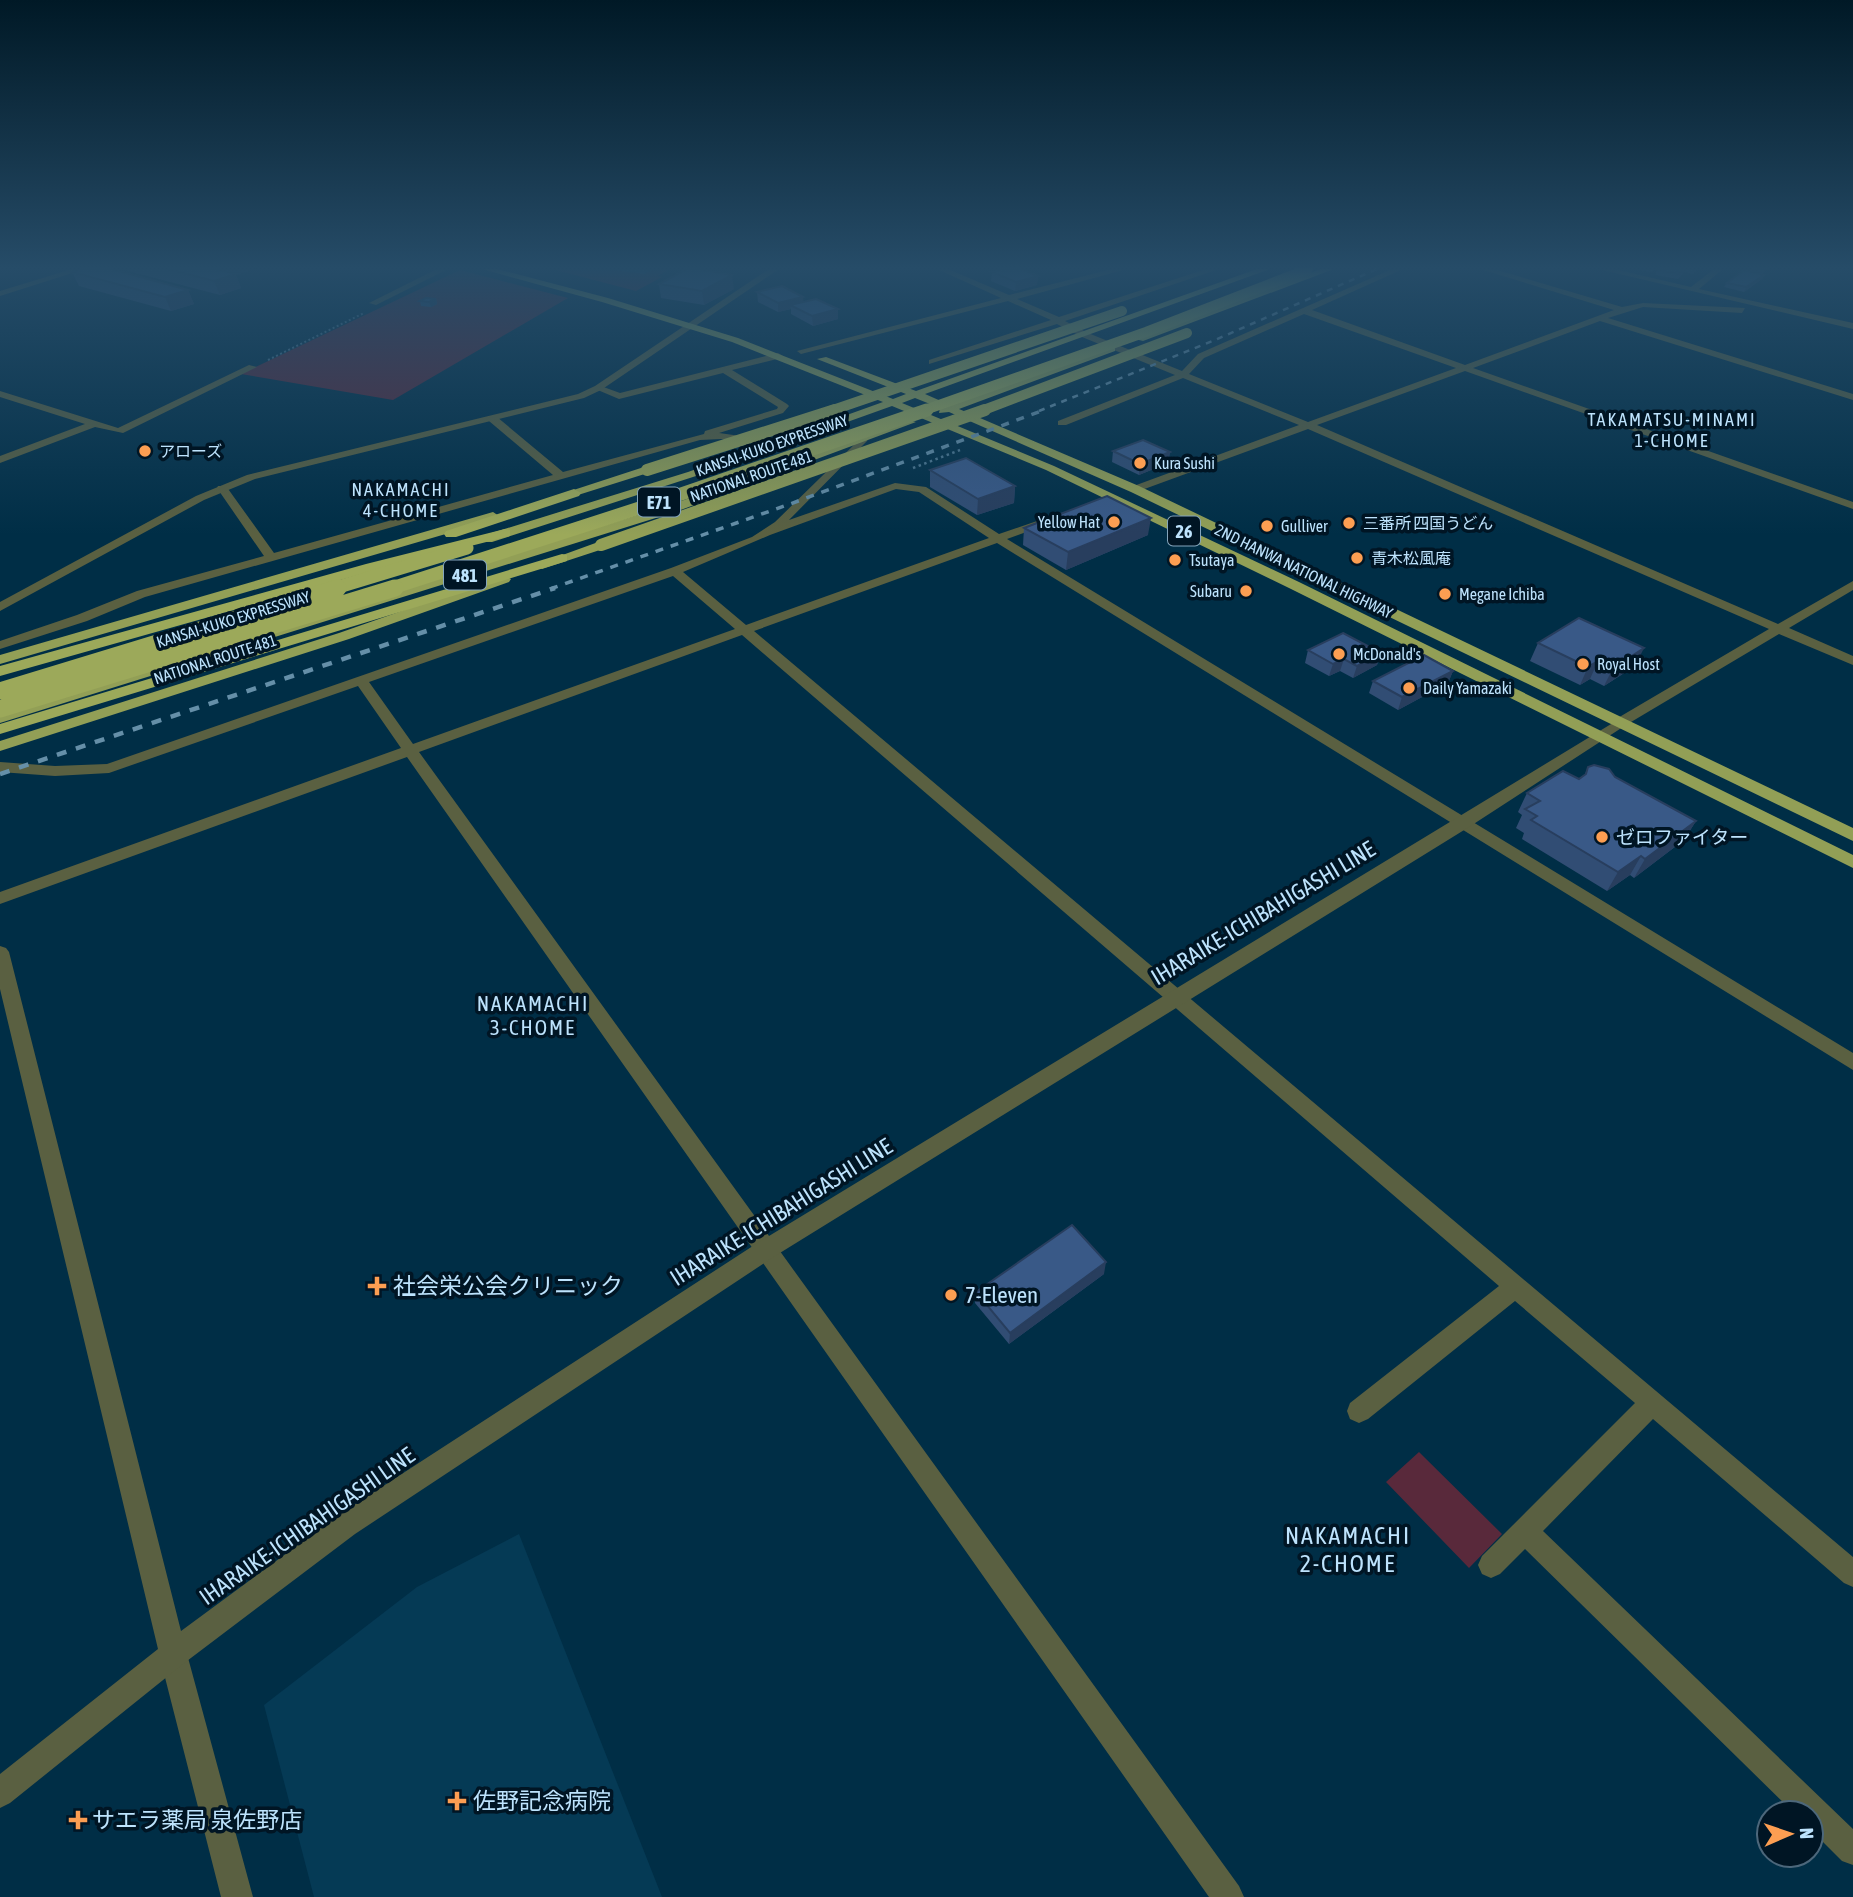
<svg xmlns="http://www.w3.org/2000/svg" width="1853" height="1897" font-family="'Asap Condensed','Noto Sans JP',sans-serif">
  <style>
    .built { fill: #053a55 }
    .green { fill: #59293b }
    .lines { fill: none; stroke-linecap: round; stroke-linejoin: round }
    .path-far1 { stroke: #4f7992; stroke-width: 2; stroke-dasharray: 2 2.5; stroke-linecap: butt }
    .path { stroke: #4f7992; stroke-width: 2.5; stroke-dasharray: 2.5 3.5; stroke-linecap: butt }
    .minor { fill: #5a6041; fill-rule: evenodd }
    .tertiary { fill: #5a6041; fill-rule: evenodd }
    .trunk { fill: #929f56; fill-rule: evenodd }
    .motorway { fill: #9ca95a; fill-rule: evenodd }
    .rail-far2 { stroke: #658fa8; stroke-width: 2.5; stroke-dasharray: 6 6; stroke-linecap: butt }
    .rail-far1 { stroke: #658fa8; stroke-width: 3.5; stroke-dasharray: 8 8; stroke-linecap: butt }
    .rail { stroke: #658fa8; stroke-width: 4.5; stroke-dasharray: 10 10; stroke-linecap: butt }
    .trunk-bridge-far1 { stroke: #929f56; stroke-width: 10 }
    .trunk-bridge { stroke: #929f56; stroke-width: 12 }
    .motorway-bridge-far2 { stroke: #9ca95a; stroke-width: 10 }
    .motorway-bridge-far1 { stroke: #9ca95a; stroke-width: 13 }
    .motorway-bridge { stroke: #9ca95a; stroke-width: 17 }
    .wall { fill: #314d74 }
    .shaded-wall { fill: #283e5e }
    .building { fill: #395987; stroke: #283e5e; stroke-width: 2 }
    .poi-dot { fill: #fc9e52; stroke: #001524; stroke-width: 2.5 }
    .labels { text-anchor: middle; dominant-baseline: central; stroke-width: 7; stroke-linejoin: round; paint-order: stroke }
    .far-street-label { font-size: 16px; fill: #bde3fd; stroke: #001524 }
    .far-poi-label { font-size: 16px; fill: #bde3fd; stroke: #001524; text-anchor: start }
    .far-neighbourhood-label { font-size: 18px; letter-spacing: 2px; fill: #bde3fd; stroke: #001524 }
    .shield { fill: #001524; stroke: #84a5bc; stroke-width: 2 }
    .shield-label { font-size: 18px; font-weight: bold; fill: #bde3fd }
    .poi-label { font-size: 19px; fill: #bde3fd; stroke: #001524; text-anchor: start }
    .neighbourhood-label { font-size: 21px; letter-spacing: 2px; fill: #bde3fd; stroke: #001524 }
    .near-street-label { font-size: 23px; fill: #bde3fd; stroke: #001524 }
    .near-poi-label { font-size: 23px; fill: #bde3fd; stroke: #001524; text-anchor: start }
    .near-neighbourhood-label { font-size: 24px; letter-spacing: 2px; fill: #bde3fd; stroke: #001524 }
  </style>
  <rect width="100%" height="100%" fill="#002e46"/>
  <path class="built" d="M 519,1534 L 662,1897 L 314,1897 L 264,1705 L 417,1587 Z"/>
  <path class="green" d="M 552,269 L 669,269 L 658,276 L 662,277 L 636,291 Z
    M 460,270 L 568,298 L 393,400 L 241,374 Z
    M 1419,1452 L 1502,1534 L 1469,1568 L 1386,1482 Z"/>
  <g class="lines">
    <path class="path-far1" d="M 268,360 L 364,313"/>
    <path class="path" d="M 913,468 L 960,450"/>
    <path class="minor" d="M 72,269 L 85,269 L 0,296 L 0,291 Z
      M 437,269 L 448,269 L 376,305 L 369,303 Z
      M 937,269 L 948,269 L 1009,295 L 1112,269 L 1127,269 L 1017,299 L 1059,317 L 1206,269 L 1219,269 L 1065,321 L 1088,333 L 1182,371 L 1198,354 L 1392,269 L 1403,269 L 1312,310 L 1465,365 L 1614,310 L 1480,269 L 1494,269 L 1622,307 L 1643,303 L 1745,308 L 1742,313 L 1643,307 L 1608,318 L 1853,394 L 1853,400 L 1600,321 L 1473,368 L 1853,502 L 1853,509 L 1465,371 L 1317,425 L 1778,624 L 1853,581 L 1853,590 L 1789,628 L 1853,656 L 1853,665 L 1779,634 L 1626,725 L 1616,725 L 1616,719 L 1769,629 L 1308,429 L 1139,491 L 1131,491 L 1131,487 L 1299,425 L 1183,378 L 1066,425 L 1058,425 L 1058,421 L 1175,375 L 1082,337 L 1057,324 L 929,364 L 929,360 L 1051,320 L 1008,301 L 801,354 L 797,351 L 1001,298 ZM 1304,314 L 1456,368 L 1308,422 L 1189,374 L 1204,358 Z
      M 1598,269 L 1614,269 L 1691,287 L 1714,269 L 1723,269 L 1699,289 L 1853,323 L 1853,329 Z
      M 778,353 L 783,356 L 781,358 L 732,370 L 787,404 L 789,406 L 783,413 L 719,433 L 776,441 L 780,442 L 780,446 L 721,439 L 700,440 L 145,597 L 87,621 L 0,649 L 0,641 L 77,615 L 137,591 L 264,556 L 217,488 L 218,486 L 226,486 L 274,553 L 553,475 L 489,421 L 489,417 L 497,417 L 563,472 L 704,434 L 705,431 L 777,409 L 778,407 L 723,373 L 619,399 L 593,388 L 598,385 L 620,393 Z
      M 249,365 L 257,367 L 123,433 L 95,427 L 0,463 L 0,456 L 85,424 L 0,397 L 0,391 L 118,428 Z
      M 863,436 L 868,439 L 867,441 L 789,520 L 895,483 L 926,487 L 999,534 L 1040,520 L 1048,520 L 1048,524 L 1007,539 L 1853,1053 L 1853,1070 L 997,543 L 754,631 L 1853,1557 L 1853,1587 L 1844,1583 L 1653,1419 L 1543,1531 L 1853,1829 L 1853,1865 L 1842,1861 L 1811,1830 L 1811,1813 L 1794,1813 L 1525,1549 L 1500,1574 L 1491,1578 L 1482,1574 L 1478,1565 L 1482,1556 L 1635,1403 L 1515,1301 L 1368,1419 L 1359,1423 L 1350,1419 L 1347,1411 L 1350,1403 L 1499,1286 L 742,635 L 419,752 L 1239,1886 L 1244,1897 L 1209,1897 L 407,757 L 0,904 L 0,892 L 401,748 L 358,686 L 109,773 L 55,776 L 0,772 L 0,762 L 55,766 L 107,764 L 671,568 L 752,537 L 775,522 ZM 896,489 L 919,492 L 989,538 L 746,625 L 683,572 L 770,535 ZM 673,576 L 735,629 L 413,744 L 369,682 Z
      M 173,1640 L 183,1644 L 187,1654 L 253,1897 L 221,1897 L 159,1654 L 163,1644 Z"/>
    <path class="tertiary" d="M 769,269 L 779,269 L 601,390 L 584,398 L 255,479 L 204,500 L 0,611 L 0,602 L 196,496 L 247,475 L 578,394 L 595,386 Z
      M 1621,718 L 1628,722 L 1626,725 L 1469,827 L 775,1256 L 355,1534 L 183,1664 L 10,1803 L 0,1808 L 0,1774 L 158,1649 L 0,989 L 0,946 L 6,948 L 9,952 L 181,1631 L 337,1516 L 759,1242 Z"/>
    <path class="trunk" d="M 482,269 L 497,269 L 608,298 L 738,338 L 893,399 L 906,394 L 817,359 L 826,357 L 916,391 L 1257,269 L 1270,269 L 925,394 L 950,405 L 1109,347 L 1115,347 L 1115,351 L 959,409 L 1139,486 L 1853,828 L 1853,841 L 1131,492 L 949,412 L 939,413 L 940,408 L 915,398 L 902,403 L 1054,466 L 1299,582 L 1853,855 L 1853,868 L 1289,588 L 1046,470 L 892,406 L 696,476 L 492,542 L 482,542 L 482,536 L 688,472 L 883,402 L 732,342 L 602,302 Z
      M 1321,269 L 1334,269 L 1143,341 L 1135,339 Z
      M 907,420 L 916,422 L 678,511 L 0,723 L 0,713 L 670,505 Z
      M 647,466 L 653,470 L 651,472 L 559,501 L 549,498 Z
      M 493,512 L 499,516 L 497,519 L 0,664 L 0,655 Z
      M 601,541 L 606,542 L 606,548 L 542,569 L 535,565 Z
      M 504,575 L 511,579 L 509,582 L 349,639 L 0,751 L 0,741 L 339,633 Z"/>
    <path class="motorway" d="M 574,489 L 581,493 L 579,496 L 456,537 L 446,537 L 444,534 L 446,531 Z
      M 505,529 L 510,530 L 510,536 L 376,570 L 0,676 L 0,666 L 366,564 Z
      M 562,554 L 567,555 L 567,561 L 0,734 L 0,724 Z"/>
    <path class="rail-far2" d="M 1039,411 L 1215,340 L 1377,269"/>
    <path class="rail-far1" d="M 550,589 L 790,504 L 1044,410"/>
    <path class="rail" d="M 0,774 L 555,588"/>
    <path class="trunk-bridge-far1" d="M 830,411 L 1122,311
      M 981,411 L 1187,333"/>
    <path class="trunk-bridge" d="M 647,470 L 835,410
      M 601,545 L 985,410"/>
    <path class="motorway-bridge-far2" d="M 922,411 L 1146,332 L 1308,269"/>
    <path class="motorway-bridge-far1" d="M 332,589 L 467,548
      M 389,589 L 655,503 L 927,410"/>
    <path class="motorway-bridge" d="M 0,691 L 338,588
      M 0,709 L 395,588"/>
  </g>
  <path class="wall" d="M 127,269 L 254,269 L 236,275 L 241,288 L 220,295 L 128,271 Z
    M 606,269 L 653,269 L 645,274 Z
    M 1631,269 L 1656,269 L 1652,272 Z
    M 1658,269 L 1698,269 L 1693,274 L 1684,272 L 1682,275 L 1678,279 L 1655,275 Z
    M 1742,269 L 1768,269 L 1762,274 L 1764,275 L 1762,279 L 1744,292 L 1724,287 L 1727,283 L 1742,272 Z
    M 72,272 L 188,290 L 194,304 L 171,311 L 79,286 Z
    M 992,272 L 1038,276 L 1037,285 L 1015,291 L 991,281 Z
    M 659,284 L 734,289 L 704,305 L 661,298 Z
    M 757,292 L 838,309 L 838,319 L 813,326 L 791,314 L 791,309 L 778,312 L 758,302 Z
    M 436,299 L 437,304 L 431,307 L 421,306 L 420,301 Z
    M 1113,451 L 1170,452 L 1168,463 L 1139,475 L 1112,462 Z
    M 930,470 L 1015,486 L 1014,503 L 977,515 L 930,487 Z
    M 1024,528 L 1148,535 L 1066,570 L 1023,545 Z
    M 1538,643 L 1635,666 L 1604,686 L 1590,679 L 1580,685 L 1530,661 Z
    M 1308,650 L 1381,653 L 1377,665 L 1353,678 L 1340,671 L 1329,676 L 1305,663 Z
    M 1453,671 L 1448,683 L 1398,710 L 1369,693 L 1373,681 Z
    M 1588,767 L 1615,777 L 1696,821 L 1684,840 L 1634,878 L 1630,875 L 1607,891 L 1522,839 L 1524,833 L 1516,828 L 1522,815 L 1518,812 L 1527,793 L 1579,779 L 1584,776 Z
    M 1104,1274 L 1009,1344 L 975,1303 L 976,1292 Z"/>
  <path class="shaded-wall" d="M 228,269 L 254,269 L 236,275 L 241,288 L 220,295 L 214,281 L 231,276 Z
    M 644,269 L 653,269 L 645,274 Z
    M 732,275 L 734,289 L 704,305 L 702,291 Z
    M 1764,275 L 1762,279 L 1744,292 L 1746,287 Z
    M 1038,276 L 1037,285 L 1015,291 L 1016,282 Z
    M 188,290 L 194,304 L 171,311 L 165,297 Z
    M 803,297 L 804,306 L 790,305 L 791,309 L 778,312 L 778,303 Z
    M 436,299 L 437,304 L 431,307 L 429,302 Z
    M 838,309 L 838,319 L 813,326 L 812,316 Z
    M 1170,452 L 1168,463 L 1139,475 L 1140,464 Z
    M 1015,486 L 1014,503 L 977,515 L 978,499 Z
    M 1151,518 L 1148,535 L 1066,570 L 1068,552 Z
    M 1644,648 L 1635,666 L 1604,686 L 1613,668 Z
    M 1381,653 L 1377,665 L 1353,678 L 1357,666 Z
    M 1344,659 L 1340,671 L 1329,676 L 1333,664 Z
    M 1598,661 L 1590,679 L 1580,685 L 1588,667 Z
    M 1453,671 L 1448,683 L 1398,710 L 1402,697 Z
    M 1696,821 L 1684,840 L 1634,878 L 1645,859 Z
    M 1641,856 L 1630,875 L 1607,891 L 1618,872 Z
    M 1106,1262 L 1104,1274 L 1009,1344 L 1010,1333 Z"/>
  <path class="building" d="M 81,269 L 111,269 L 188,290 L 165,297 L 72,272 Z
    M 168,269 L 217,269 L 236,274 L 214,281 Z
    M 687,269 L 698,269 L 732,275 L 702,291 L 659,284 Z
    M 1002,269 L 1021,269 L 1038,276 L 1016,282 L 992,272 Z
    M 1658,269 L 1680,269 L 1684,270 L 1679,274 L 1657,270 Z
    M 1751,269 L 1765,269 L 1761,272 Z
    M 1744,270 L 1764,275 L 1746,287 L 1727,283 Z
    M 782,286 L 803,297 L 778,303 L 757,292 Z
    M 426,298 L 436,299 L 429,302 L 420,301 Z
    M 816,299 L 838,309 L 812,316 L 790,305 Z
    M 1143,440 L 1170,452 L 1140,464 L 1113,451 Z
    M 966,458 L 1015,486 L 978,499 L 930,470 Z
    M 1107,496 L 1151,518 L 1068,552 L 1024,528 Z
    M 1579,618 L 1644,648 L 1613,668 L 1598,661 L 1588,667 L 1538,643 Z
    M 1343,633 L 1381,653 L 1357,666 L 1344,659 L 1333,664 L 1308,650 Z
    M 1424,655 L 1453,671 L 1402,697 L 1373,681 Z
    M 1594,765 L 1609,769 L 1615,777 L 1696,821 L 1645,859 L 1641,856 L 1618,872 L 1531,820 L 1537,816 L 1525,809 L 1540,801 L 1527,793 L 1563,771 L 1579,779 L 1586,774 L 1588,767 Z
    M 1072,1225 L 1106,1262 L 1010,1333 L 976,1292 Z"/>
  <linearGradient id="sky" x2="0" y2="1"><stop stop-color="#001926"/><stop offset="0.5" stop-color="#264c68"/><stop offset="1" stop-color="#264c68" stop-opacity="0"/></linearGradient>
  <rect width="1853" height="535" fill="url(#sky)"/>
  <g class="poi-dot">
    <circle cx="145" cy="451" r="7"/>
    <circle cx="1140" cy="463" r="7"/>
    <circle cx="1114" cy="522" r="7"/>
    <circle cx="1349" cy="523" r="7"/>
    <circle cx="1267" cy="526" r="7"/>
    <circle cx="1357" cy="558" r="7"/>
    <circle cx="1175" cy="560" r="7"/>
    <circle cx="1246" cy="591" r="7"/>
    <circle cx="1445" cy="594" r="7"/>
    <circle cx="1339" cy="654" r="7"/>
    <circle cx="1583" cy="664" r="7"/>
    <circle cx="1409" cy="688" r="7"/>
    <circle cx="1602" cy="837" r="7"/>
    <path d="M373.5 1275.5h7v7h7v7h-7v7h-7v-7h-7v-7h7z"/>
    <circle cx="951" cy="1295" r="7"/>
    <path d="M453.5 1790.5h7v7h7v7h-7v7h-7v-7h-7v-7h7z"/>
    <path d="M74.5 1809.5h7v7h7v7h-7v7h-7v-7h-7v-7h7z"/>
  </g>
  <g class="labels">
    <g class="far-street-label">
      <text transform="translate(772 445) rotate(-19)">KANSAI-KUKO EXPRESSWAY</text>
      <text transform="translate(751 476) rotate(-19)">NATIONAL ROUTE 481</text>
      <text transform="translate(1304 571) rotate(26)">2ND HANWA NATIONAL HIGHWAY</text>
      <text transform="translate(233 619) rotate(-17)">KANSAI-KUKO EXPRESSWAY</text>
      <text transform="translate(215 659) rotate(-18)">NATIONAL ROUTE 481</text>
    </g>
    <g class="far-poi-label">
      <text x="159" y="451">アローズ</text>
      <text x="1154" y="463">Kura Sushi</text>
      <text x="1100" y="522" text-anchor="end">Yellow Hat</text>
      <text x="1363" y="523">三番所 四国うどん</text>
      <text x="1281" y="526">Gulliver</text>
      <text x="1371" y="558">青木松風庵</text>
      <text x="1189" y="560">Tsutaya</text>
      <text x="1232" y="591" text-anchor="end">Subaru</text>
      <text x="1459" y="594">Megane Ichiba</text>
      <text x="1353" y="654">McDonald's</text>
      <text x="1597" y="664">Royal Host</text>
      <text x="1423" y="688">Daily Yamazaki</text>
    </g>
    <g class="far-neighbourhood-label">
      <text x="1672" y="419">TAKAMATSU-MINAMI<tspan x="1672" dy="21">1-CHOME</tspan></text>
      <text x="401" y="489">NAKAMACHI<tspan x="401" dy="21">4-CHOME</tspan></text>
    </g>
    <g class="shield">
      <rect x="638" y="487.5" width="42" height="29" rx="5"/>
      <rect x="1168" y="516.5" width="32" height="29" rx="5"/>
      <rect x="444" y="560.5" width="42" height="29" rx="5"/>
    </g>
    <g class="shield-label">
      <text x="659" y="502">E71</text>
      <text x="1184" y="531">26</text>
      <text x="465" y="575">481</text>
    </g>
    <g class="poi-label">
      <text x="1616" y="837">ゼロファイター</text>
    </g>
    <g class="neighbourhood-label">
      <text x="533" y="1003">NAKAMACHI<tspan x="533" dy="24">3-CHOME</tspan></text>
    </g>
    <g class="near-street-label">
      <text transform="translate(1263 913) rotate(-31)">IHARAIKE-ICHIBAHIGASHI LINE</text>
      <text transform="translate(781 1212) rotate(-32)">IHARAIKE-ICHIBAHIGASHI LINE</text>
      <text transform="translate(307 1526) rotate(-35)">IHARAIKE-ICHIBAHIGASHI LINE</text>
    </g>
    <g class="near-poi-label">
      <text x="393" y="1286">社会栄公会クリニック</text>
      <text x="965" y="1295">7-Eleven</text>
      <text x="473" y="1801">佐野記念病院</text>
      <text x="92" y="1820">サエラ薬局 泉佐野店</text>
    </g>
    <g class="near-neighbourhood-label">
      <text x="1348" y="1535">NAKAMACHI<tspan x="1348" dy="28">2-CHOME</tspan></text>
    </g>
  </g>
  <g transform="translate(1790 1834) rotate(88)"><circle r="33" fill="#001524" stroke="#4c677b" stroke-width="2"/>
  <path d="M0-5L12 26L0 18L-12 26Z" fill="#fc9e52"/>
  <text y="-10" font-size="19" font-weight="bold" text-anchor="middle" fill="#bde3fd">N</text>
  </g>
</svg>
